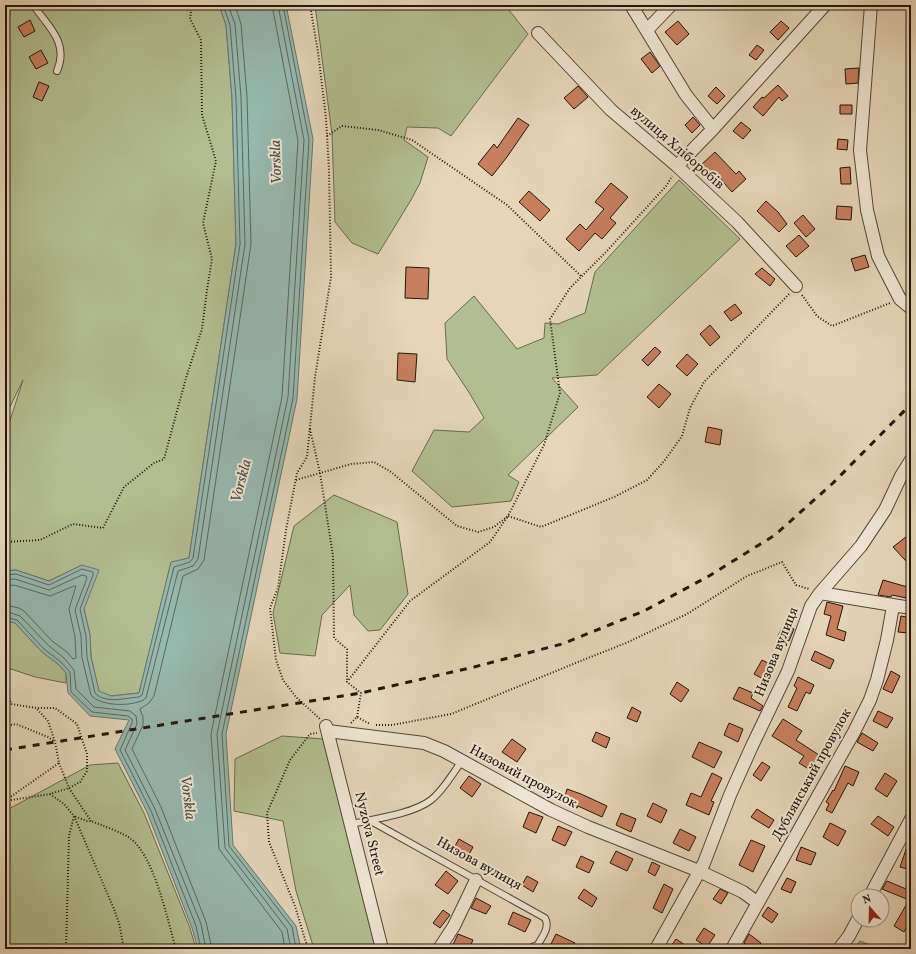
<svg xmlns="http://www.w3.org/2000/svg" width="916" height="954" font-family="Vollkorn,serif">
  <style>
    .green { fill: #b2be91; stroke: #6a6a4e }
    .water { fill: #96b9af; stroke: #68786d }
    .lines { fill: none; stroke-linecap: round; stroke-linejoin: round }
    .shore { stroke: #5c685c; stroke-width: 1 }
    .building { fill: #c77f60; stroke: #22160a }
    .service-casing { stroke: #534636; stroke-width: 8 }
    .minor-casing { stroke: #534636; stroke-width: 14 }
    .path { stroke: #22160a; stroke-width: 2; stroke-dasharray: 1 2; stroke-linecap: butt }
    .service { stroke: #eee4d2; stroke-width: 6 }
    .minor { stroke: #eee4d2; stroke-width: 12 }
    .rail { stroke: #22160a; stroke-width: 3; stroke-dasharray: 7 7; stroke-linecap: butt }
    .labels { text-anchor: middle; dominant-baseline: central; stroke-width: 4; stroke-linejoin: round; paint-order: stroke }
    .street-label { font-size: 14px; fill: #22160a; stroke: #eee4d2 }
    .water-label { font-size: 15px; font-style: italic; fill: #4b4f44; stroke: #eee4d2 }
  </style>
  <rect width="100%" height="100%" fill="#e5d6b9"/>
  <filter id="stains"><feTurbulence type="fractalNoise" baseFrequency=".005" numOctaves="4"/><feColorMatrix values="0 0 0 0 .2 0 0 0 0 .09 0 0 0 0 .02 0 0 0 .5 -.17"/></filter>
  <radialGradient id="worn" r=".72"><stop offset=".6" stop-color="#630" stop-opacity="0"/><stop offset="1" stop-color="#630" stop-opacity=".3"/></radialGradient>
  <path class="green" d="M 5,5 L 219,5 L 226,25 L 232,98 L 236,244 L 189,558 L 171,563 L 139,693 L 111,696 L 99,692 L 91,657 L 90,635 L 84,609 L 82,565 L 49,581 L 16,570 L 5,571 L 5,436 L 23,380 L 5,417 Z
    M 315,5 L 505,5 L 528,34 L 451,136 L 438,128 L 407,127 L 404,140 L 428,157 L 420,183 L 411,200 L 378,254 L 352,243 L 335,222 L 332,134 Z
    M 679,180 L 740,239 L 597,375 L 552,378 L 578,407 L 508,475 L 519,482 L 511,501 L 452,507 L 412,471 L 434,430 L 469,432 L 484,418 L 470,394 L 447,359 L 445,323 L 474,296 L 517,349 L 544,338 L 545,323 L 558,324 L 585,313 L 595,272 Z
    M 334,495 L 397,522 L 408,594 L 380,630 L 368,631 L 354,615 L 350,585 L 322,615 L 315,656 L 280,653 L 273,613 L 294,526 Z
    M 5,620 L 15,623 L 42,652 L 58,664 L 66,673 L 66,683 L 35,677 L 5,667 Z
    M 282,736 L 324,739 L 376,949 L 314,949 L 296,891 L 283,821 L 234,811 L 235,759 Z
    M 118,763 L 144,813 L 190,928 L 196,949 L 5,949 L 5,811 L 90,765 Z
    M 860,941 L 880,949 L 854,949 Z"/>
  <path class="water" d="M 219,5 L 286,5 L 313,139 L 297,399 L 226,734 L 233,845 L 296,926 L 301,949 L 198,949 L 192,928 L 147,812 L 115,749 L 129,720 L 90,716 L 68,693 L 66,673 L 58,664 L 42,652 L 15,623 L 5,620 L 5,571 L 16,570 L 49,581 L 82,565 L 99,570 L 84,609 L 90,635 L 91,657 L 99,691 L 111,696 L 139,693 L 171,562 L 189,558 L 236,244 L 232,98 L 226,25 Z"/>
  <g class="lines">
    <path class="shore" d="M 272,5 L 298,141 L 282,397 L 211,734 L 219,849 L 282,932 L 285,949
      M 278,5 L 304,140 L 288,397 L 217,734 L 225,848 L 287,929 L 291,949
      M 283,5 L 309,140 L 293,398 L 222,734 L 229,846 L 292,927 L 296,949
      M 5,575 L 16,574 L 49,585 L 82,569 L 93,572 L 93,575 L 80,609 L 86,636 L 87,657 L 95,693 C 105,704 126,698 139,697 L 142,695 L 174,567 L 190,562 L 193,558 L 240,244 L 236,98 L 230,25 L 223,5
      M 5,580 L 15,579 L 49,590 L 82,575 L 86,576 L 87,578 L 75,610 L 81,636 L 82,658 L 91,695 C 100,707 136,707 146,698 L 178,571 L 193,566 L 198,559 L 245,244 L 241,97 L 235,24 L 228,5
      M 5,586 L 14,585 L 50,596 L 55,594 L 74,586 L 76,586 L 69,609 L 75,637 L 76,658 L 73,659 L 67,652 L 52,641 L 24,611 L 19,608 L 5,605
      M 5,611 L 20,616 L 48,645 L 64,658 L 74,670 L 76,689 L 94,707 L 130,711 L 136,716 L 137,724 L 125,750 L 155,809 L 201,924 L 206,949
      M 5,617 L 17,620 L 44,649 L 61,662 L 70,672 L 71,692 L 92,712 L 128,716 L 132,719 L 132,723 L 120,750 L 151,811 L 196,926 L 201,949
      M 212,949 L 206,922 L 161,807 L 132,749 L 143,725 L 143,717 L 140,709 L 149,703 L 154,696 L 183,576 L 198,569 L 204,560 L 251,244 L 247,97 L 241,24 L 235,5"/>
  </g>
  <path class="building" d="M 30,20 L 35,31 L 24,37 L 18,27 Z
    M 678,21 L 689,34 L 677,45 L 665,32 Z
    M 781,21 L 789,28 L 778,40 L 770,32 Z
    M 757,45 L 764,50 L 756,60 L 749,55 Z
    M 41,50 L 48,63 L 36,69 L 29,57 Z
    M 650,52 L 660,66 L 652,73 L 641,59 Z
    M 859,68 L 858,83 L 846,84 L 845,69 Z
    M 39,82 L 49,86 L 42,101 L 33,97 Z
    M 778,85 L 788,96 L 782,101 L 779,97 L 763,116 L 753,107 L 762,97 L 764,98 Z
    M 578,86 L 588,97 L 574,109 L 564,98 Z
    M 716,87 L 725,96 L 717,104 L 708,96 Z
    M 840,105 L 852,105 L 852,114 L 840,114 Z
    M 693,117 L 700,125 L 692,133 L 685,125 Z
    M 518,118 L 529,125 L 507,157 L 492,176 L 478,164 L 494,144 L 497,148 Z
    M 741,122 L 751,130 L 743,139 L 733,131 Z
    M 838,139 L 848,140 L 847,150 L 837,149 Z
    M 715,152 L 736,174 L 739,171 L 746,179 L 732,192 L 717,175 L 714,178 L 701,165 Z
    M 850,167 L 851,184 L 841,184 L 840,168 Z
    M 611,183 L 628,197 L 610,218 L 616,223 L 602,239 L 595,233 L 579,251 L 566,239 L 580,224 L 586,230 L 604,209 L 595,202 Z
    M 529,191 L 550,210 L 540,221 L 519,202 Z
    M 766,201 L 778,212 L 787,224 L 779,232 L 757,211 Z
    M 837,206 L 852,207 L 851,220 L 836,219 Z
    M 803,215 L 815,229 L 806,237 L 794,223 Z
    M 799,235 L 809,246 L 796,257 L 786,246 Z
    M 865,255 L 869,267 L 855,271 L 851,259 Z
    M 406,267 L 429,268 L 428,299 L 405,298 Z
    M 762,268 L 775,279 L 770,286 L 755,274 Z
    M 735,304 L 742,313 L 731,321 L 724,312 Z
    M 710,325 L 720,337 L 710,346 L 700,334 Z
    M 655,347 L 661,352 L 648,366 L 642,360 Z
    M 398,353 L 417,354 L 415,382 L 397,380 Z
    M 687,354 L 698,364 L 687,376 L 676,366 Z
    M 659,384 L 671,394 L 659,408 L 647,397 Z
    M 708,427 L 722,430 L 720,445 L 705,442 Z
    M 911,533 L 911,557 L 906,561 L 893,547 Z
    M 883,580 L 911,588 L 911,599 L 892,595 L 891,597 L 878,595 Z
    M 827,602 L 843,606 L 837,629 L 846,632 L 844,641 L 826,635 L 831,616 L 824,614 Z
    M 901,616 L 911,618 L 908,633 L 898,632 Z
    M 784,624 L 794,629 L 789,641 L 778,636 Z
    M 815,651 L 834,660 L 830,669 L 811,660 Z
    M 762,660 L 774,666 L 767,681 L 754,674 Z
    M 891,671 L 900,676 L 892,693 L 883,689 Z
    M 798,677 L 814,685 L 810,694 L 806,692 L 797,711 L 788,707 L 797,688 L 794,686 Z
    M 677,682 L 689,690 L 681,702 L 670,694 Z
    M 739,687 L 753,693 L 751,698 L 763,706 L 760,711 L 733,699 Z
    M 632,707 L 641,712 L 637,722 L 627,718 Z
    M 878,711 L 893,718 L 887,728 L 873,721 Z
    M 783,719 L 802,731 L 796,740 L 819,755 L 810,770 L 799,763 L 804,756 L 772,736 Z
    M 729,723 L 743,729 L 738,742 L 724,735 Z
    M 596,732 L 610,738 L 606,748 L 592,741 Z
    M 862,733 L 878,743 L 873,751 L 857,742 Z
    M 512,739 L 526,749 L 517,762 L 502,752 Z
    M 699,742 L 722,752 L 714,768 L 692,757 Z
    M 762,762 L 770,767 L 761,781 L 753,775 Z
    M 845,766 L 859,772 L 853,786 L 848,783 L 832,813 L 826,810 L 829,804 L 826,802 L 833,790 L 834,791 Z
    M 712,773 L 722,778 L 711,801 L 714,802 L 709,815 L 686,805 L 691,793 L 701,797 Z
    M 885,773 L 897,781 L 887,797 L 875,789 Z
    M 469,776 L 481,784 L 472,797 L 460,788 Z
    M 567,789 L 581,794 L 607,806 L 602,817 L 578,806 L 577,808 L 563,803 Z
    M 653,803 L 667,810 L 661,823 L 647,816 Z
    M 757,809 L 774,820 L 769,828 L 751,817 Z
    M 529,812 L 543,817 L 536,833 L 523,827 Z
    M 621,813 L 636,819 L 631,832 L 616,825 Z
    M 878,816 L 894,827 L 888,836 L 871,824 Z
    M 830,823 L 846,831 L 838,846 L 823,837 Z
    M 558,826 L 572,832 L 565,846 L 552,840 Z
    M 680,829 L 696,837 L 689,851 L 673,843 Z
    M 910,838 L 911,838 L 911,870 L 900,867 Z
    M 459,839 L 473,847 L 466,860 L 452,851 Z
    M 751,840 L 765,846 L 753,872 L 739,865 Z
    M 801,847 L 816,853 L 811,865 L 796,860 Z
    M 616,851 L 633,859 L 627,871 L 610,863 Z
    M 581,856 L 594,862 L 589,873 L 576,867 Z
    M 652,862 L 660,866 L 655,876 L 648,872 Z
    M 446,871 L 458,881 L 448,894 L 435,885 Z
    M 527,876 L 538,882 L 533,892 L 522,885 Z
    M 787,878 L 796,882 L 791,893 L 781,889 Z
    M 887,881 L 911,891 L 911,919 L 904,932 L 894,926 L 909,900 L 882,889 Z
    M 664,884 L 673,889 L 662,913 L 653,908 Z
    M 584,889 L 597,898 L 592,907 L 578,898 Z
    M 720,889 L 728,893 L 721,904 L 713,899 Z
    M 476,898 L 491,906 L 486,914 L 471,908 Z
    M 768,907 L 778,914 L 772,923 L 762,916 Z
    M 443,910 L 450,915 L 440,928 L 433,923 Z
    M 513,912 L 531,920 L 525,932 L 508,924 Z
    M 704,928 L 715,935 L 707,947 L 696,940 Z
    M 458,934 L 473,940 L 469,949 L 451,949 Z
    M 556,934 L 575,943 L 572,949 L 561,949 L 551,944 Z
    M 749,934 L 761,943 L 756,949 L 751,949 L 744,943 Z
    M 676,939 L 691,949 L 669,949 Z"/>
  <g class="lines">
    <g class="service-casing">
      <path id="service" d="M 33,5 C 49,27 69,43 57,71
        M 369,820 L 545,918 C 551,928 540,940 535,949
        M 351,824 C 374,819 413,814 431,800 C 444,790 452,774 462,761"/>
    </g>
    <g class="minor-casing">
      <path id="minor" d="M 631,5 L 686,95 L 713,129
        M 871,5 L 860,150 L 867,210 L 878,256 L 900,299 L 911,308
        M 647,30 L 671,5
        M 538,33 L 611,110 L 677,166 L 737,222 L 796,286
        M 677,166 L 713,129 L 825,5
        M 820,593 L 911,608
        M 326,726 L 382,949
        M 328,731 L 424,743 L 444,751 L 551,810 L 588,827 L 699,871 L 743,892 L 758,903
        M 870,896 L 911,819
        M 439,949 L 454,926 L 476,880
        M 535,949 L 536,949
        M 656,949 L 704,863 L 730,795 L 752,746 L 788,671 L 811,606 L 820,593 L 861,546 L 885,510 L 901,476 L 911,460
        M 732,949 L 854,732 L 870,700 L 877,680 L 887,640 L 893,606
        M 839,949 L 849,936 L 858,919"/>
    </g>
    <path class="path" d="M 310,5 L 318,52 L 326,118 L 329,170 L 331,277 L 315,377 L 307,457 L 297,473 L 286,530 L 278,588 L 270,608 L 276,660 L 283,680 L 296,697 L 320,719
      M 327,136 L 342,126 L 378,130 L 412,140 L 507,205 L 582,277
      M 802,295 L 817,316 L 832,326 L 890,303
      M 310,429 L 320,473 L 333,556 L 334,638 L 347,649 L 347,680
      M 296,480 L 351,464 L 374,462 L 391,472 L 457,526 L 478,532 L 494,527 L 508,516 L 544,445 L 560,393 L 550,319 L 570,288 L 606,252 L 667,185 L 672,176
      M 5,542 L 40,540 L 73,524 L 103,528 L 124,487 L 154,463 L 164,459 L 186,378 L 202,329 L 207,290 L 212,259 L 203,223 L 216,161 L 202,115 L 201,40 L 190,19 L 192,5
      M 5,681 L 11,704 L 36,708 L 55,708 L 77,724 L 87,754 L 87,771 L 80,782 L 69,788 L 50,794 L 5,801
      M 357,717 L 361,693 L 347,682 L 410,601 L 490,542 L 508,516 L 541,527 L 614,497 L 647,480 L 665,460 L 682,436 L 690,408 L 704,382 L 790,293
      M 351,723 L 357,717 L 370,724
      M 376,725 L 392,725 L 451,714 L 583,660 L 626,643 L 687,614 L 747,576 L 782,562 L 796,585 L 809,589
      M 5,726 L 16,724 L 48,737 L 54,741
      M 59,763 L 69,788 L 91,821
      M 50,794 L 64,804 L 74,816 L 114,909 L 119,923 L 124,949
      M 6,800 L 59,763 L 55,742 L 48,721 L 36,708
      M 66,949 L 69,836 L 74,816 L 87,821 L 91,821 C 101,825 124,833 131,839 C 155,858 167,919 176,949
      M 308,949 L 295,906 L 269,842 L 267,813 L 290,760 L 310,734 L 317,733"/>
    <use href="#service" class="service"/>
    <use href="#minor" class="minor"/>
    <path class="rail" d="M 5,750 L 361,693 L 474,667 L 562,644 L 644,611 L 709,576 L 775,535 L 833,483 L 911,404"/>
  </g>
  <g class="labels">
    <g class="street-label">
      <text transform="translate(677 148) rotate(41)">вулиця Хліборобів</text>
      <text transform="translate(777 652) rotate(-68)">Низова вулиця</text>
      <text transform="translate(812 775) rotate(-61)">Дублянський провулок</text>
      <text transform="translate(523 777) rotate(28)">Низовий провулок</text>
      <text transform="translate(369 834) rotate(76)">Nyzova Street</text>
      <text transform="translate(479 864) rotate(29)">Низова вулиця</text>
    </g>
    <g class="water-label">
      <text transform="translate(277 162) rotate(-92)">Vorskla</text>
      <text transform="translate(242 481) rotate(-75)">Vorskla</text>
      <text transform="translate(187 798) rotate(83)">Vorskla</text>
    </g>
  </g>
  <rect width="916" height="954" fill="none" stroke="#e5d6b9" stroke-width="20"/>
  <rect x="6" y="6" width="904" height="942" fill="none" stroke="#22160a" stroke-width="2"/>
  <rect x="10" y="10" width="896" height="934" fill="none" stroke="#22160a"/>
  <g transform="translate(870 908) rotate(340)"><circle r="19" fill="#eee4d2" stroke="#9c9282"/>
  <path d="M0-3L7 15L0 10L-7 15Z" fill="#8f2418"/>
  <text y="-6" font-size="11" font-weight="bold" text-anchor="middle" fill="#22160a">N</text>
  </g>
  <rect width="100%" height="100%" filter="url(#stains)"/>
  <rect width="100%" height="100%" fill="url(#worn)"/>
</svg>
